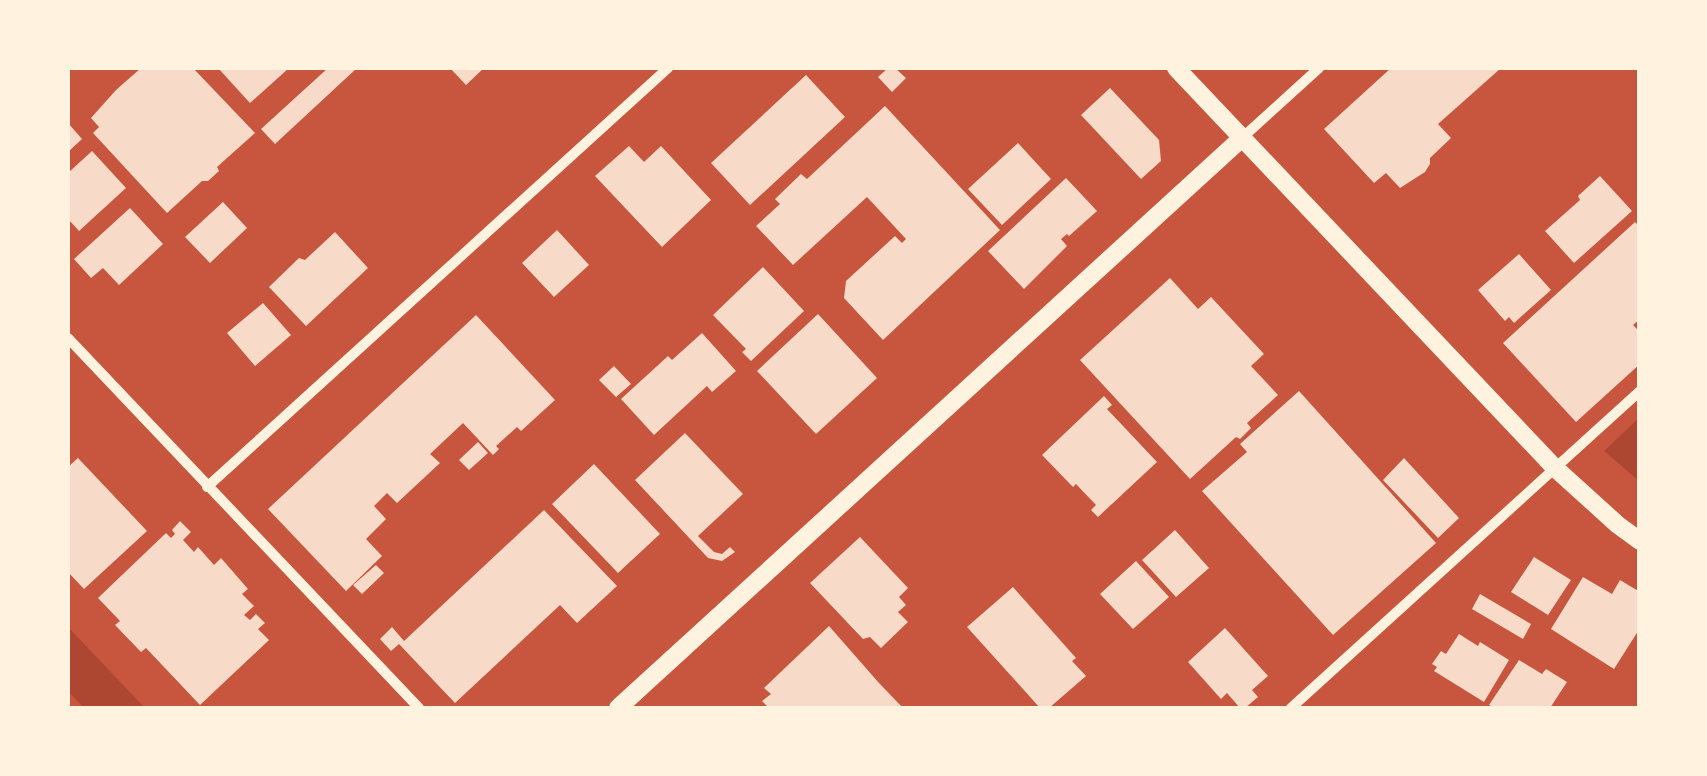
<svg xmlns="http://www.w3.org/2000/svg" width="1707" height="776" font-family="'Noto Sans',sans-serif">
  <style>
    .green { fill: #ae4732 }
    .building { fill: #f7dbc8 }
    .lines { fill: none; stroke-linecap: round; stroke-linejoin: round }
    .minor { stroke: #fff3e0; stroke-width: 10 }
    .tertiary { stroke: #fff3e0; stroke-width: 18 }
  </style>
  <rect width="100%" height="100%" fill="#c8553d"/>
  <path class="green" d="M 1639,418 L 1639,481 L 1604,451 Z
    M 68,627 L 145,708 L 84,708 L 68,691 Z"/>
  <path class="building" d="M 141,68 L 193,68 L 255,133 L 217,167 L 219,171 L 208,181 L 202,181 L 167,213 L 93,133 L 99,127 L 91,118 L 116,90 Z
    M 218,68 L 289,68 L 250,103 Z
    M 328,68 L 357,68 L 275,144 L 261,129 Z
    M 450,68 L 484,68 L 466,85 Z
    M 888,68 L 895,68 L 906,78 L 892,92 L 878,77 Z
    M 1391,68 L 1501,68 L 1438,124 L 1451,138 L 1430,158 L 1430,164 L 1425,172 L 1400,188 L 1386,173 L 1374,183 L 1324,129 Z
    M 806,75 L 845,117 L 750,205 L 711,163 Z
    M 1110,88 L 1159,140 L 1161,161 L 1141,179 L 1081,115 Z
    M 885,106 L 1000,230 L 883,340 L 844,298 L 846,281 L 895,236 L 902,243 L 906,239 L 867,197 L 793,265 L 756,226 L 780,204 L 775,199 L 801,174 L 807,179 Z
    M 68,123 L 82,139 L 68,152 Z
    M 1018,143 L 1051,179 L 1002,225 L 968,189 Z
    M 629,146 L 644,162 L 661,146 L 711,200 L 662,247 L 595,176 Z
    M 92,151 L 126,188 L 79,231 L 68,219 L 68,173 Z
    M 1600,176 L 1632,211 L 1574,263 L 1545,231 L 1580,200 L 1578,196 Z
    M 1066,178 L 1097,211 L 1069,236 L 1067,234 L 1061,239 L 1067,246 L 1024,289 L 988,251 Z
    M 223,202 L 247,228 L 210,263 L 185,237 Z
    M 130,208 L 163,244 L 119,285 L 103,268 L 91,278 L 74,259 Z
    M 1635,222 L 1640,227 L 1640,319 L 1633,325 L 1640,332 L 1640,364 L 1576,422 L 1503,343 Z
    M 557,230 L 589,265 L 554,297 L 522,263 Z
    M 335,232 L 368,268 L 306,326 L 269,287 L 299,258 L 305,260 Z
    M 1519,254 L 1551,290 L 1514,323 L 1509,317 L 1505,321 L 1478,290 Z
    M 763,267 L 804,311 L 751,361 L 742,352 L 746,349 L 713,315 Z
    M 1170,278 L 1198,309 L 1211,297 L 1264,354 L 1251,366 L 1278,395 L 1247,423 L 1251,428 L 1240,439 L 1236,437 L 1190,479 L 1080,360 Z
    M 263,303 L 291,335 L 255,366 L 227,333 Z
    M 818,314 L 877,378 L 816,434 L 757,371 Z
    M 476,315 L 555,400 L 521,431 L 517,427 L 496,446 L 499,449 L 493,455 L 463,423 L 430,454 L 440,463 L 397,503 L 387,493 L 374,506 L 386,519 L 366,539 L 382,556 L 346,591 L 268,509 Z
    M 702,333 L 736,371 L 712,392 L 707,386 L 654,435 L 621,399 L 668,356 L 672,360 Z
    M 614,366 L 631,384 L 616,397 L 599,380 Z
    M 1299,391 L 1436,543 L 1333,635 L 1202,491 L 1247,452 L 1240,444 Z
    M 1104,396 L 1112,405 L 1107,409 L 1157,462 L 1098,517 L 1091,510 L 1096,505 L 1076,484 L 1073,487 L 1042,455 Z
    M 685,433 L 743,494 L 698,536 L 714,552 L 722,554 L 730,547 L 735,552 L 722,561 L 708,558 L 635,480 Z
    M 478,442 L 488,453 L 469,470 L 459,460 Z
    M 78,458 L 147,531 L 84,589 L 68,572 L 68,467 Z
    M 1404,458 L 1459,518 L 1438,538 L 1383,480 Z
    M 594,464 L 660,534 L 618,573 L 552,504 Z
    M 544,510 L 617,586 L 577,623 L 560,605 L 455,703 L 399,644 L 391,651 L 380,639 L 392,627 L 404,641 Z
    M 180,521 L 191,532 L 183,540 L 194,552 L 198,547 L 214,565 L 221,558 L 248,589 L 242,594 L 254,606 L 244,615 L 250,620 L 256,614 L 265,623 L 258,629 L 269,640 L 200,705 L 146,648 L 141,652 L 115,625 L 120,621 L 98,598 L 166,533 L 171,538 L 175,534 L 172,530 Z
    M 1175,530 L 1209,568 L 1176,597 L 1142,560 Z
    M 860,537 L 908,588 L 899,597 L 906,605 L 898,612 L 908,622 L 881,648 L 870,637 L 863,639 L 810,583 Z
    M 1534,557 L 1571,580 L 1548,615 L 1511,592 Z
    M 1136,561 L 1169,597 L 1133,629 L 1100,594 Z
    M 376,565 L 384,573 L 362,594 L 353,585 Z
    M 1583,577 L 1612,594 L 1620,580 L 1640,592 L 1640,628 L 1614,669 L 1551,629 Z
    M 1013,587 L 1076,658 L 1072,661 L 1086,676 L 1049,708 L 1040,708 L 967,627 Z
    M 1480,594 L 1531,624 L 1523,639 L 1472,609 Z
    M 829,626 L 879,683 L 903,708 L 769,708 L 762,701 L 771,694 L 764,688 Z
    M 1225,628 L 1268,676 L 1252,690 L 1258,697 L 1245,708 L 1240,708 L 1227,693 L 1221,699 L 1188,662 Z
    M 1459,634 L 1478,646 L 1480,642 L 1509,660 L 1484,702 L 1434,671 L 1437,667 L 1432,664 L 1441,651 L 1446,654 Z
    M 1519,660 L 1542,674 L 1546,669 L 1567,682 L 1550,708 L 1495,708 L 1489,705 Z"/>
  <g class="lines">
    <path class="minor" d="M 1243,137 L 1319,68
      M 68,338 L 419,708
      M 207,487 L 668,68
      M 1291,708 L 1640,391"/>
    <path class="tertiary" d="M 1176,68 L 1555,468 L 1618,525 L 1640,541
      M 618,708 L 1243,137"/>
  </g>
  <rect width="1707" height="776" fill="none" stroke="#fff3e0" stroke-width="140"/>
</svg>
